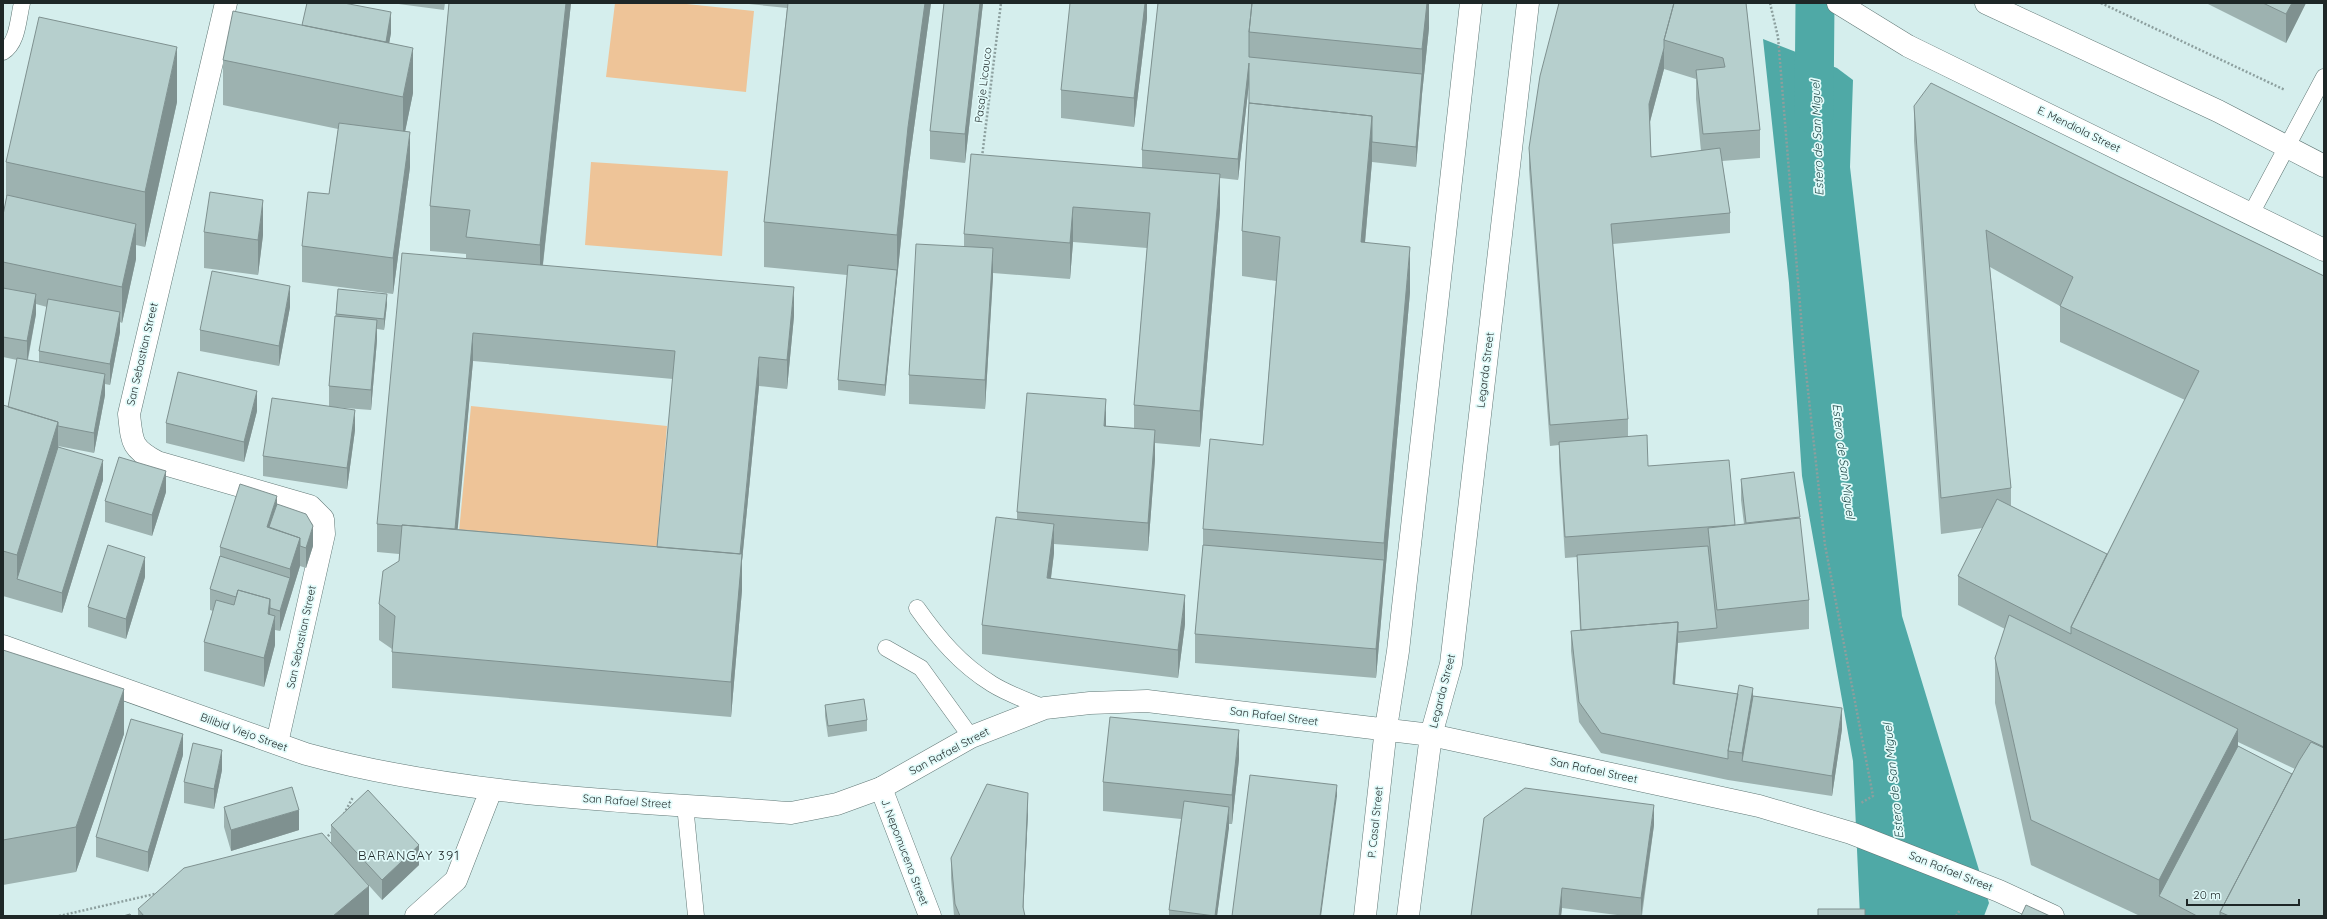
<svg xmlns="http://www.w3.org/2000/svg" width="2327" height="919" font-family="Quicksand,sans-serif">
  <style>
    .green { fill: #eec498 }
    .water { fill: #4fa9a6 }
    .lines { fill: none; stroke-linecap: round; stroke-linejoin: round }
    .canal { stroke: #4fa9a6; stroke-width: 39 }
    .lane-casing { stroke: #617876; stroke-width: 17 }
    .street-casing { stroke: #617876; stroke-width: 23 }
    .secondary-casing { stroke: #617876; stroke-width: 23 }
    .path { stroke: #8c9f9e; stroke-width: 2.5; stroke-dasharray: 2 2; stroke-linecap: butt }
    .lane { stroke: #fff; stroke-width: 16 }
    .street { stroke: #fff; stroke-width: 22 }
    .secondary { stroke: #fff; stroke-width: 22 }
    .wall { fill: #9db2b0; fill-rule: evenodd }
    .shaded-wall { fill: #7f9190 }
    .building { fill: #b6cfcd; stroke: #7f9190 }
    .labels { text-anchor: middle; dominant-baseline: central; stroke-width: 3.5; stroke-linejoin: round; paint-order: stroke }
    .street-label { font-size: 11px; fill: #1e2727; stroke: #e2fbfa }
    .water-label { font-size: 12px; font-style: italic; fill: #1f4847; stroke: #e2fbfa }
    .quarter-label { font-size: 13px; letter-spacing: 1px; fill: #1e2727; stroke: #e2fbfa }
  </style>
  <rect width="100%" height="100%" fill="#d5eeed"/>
  <path class="green" d="M 615,3 L 677,3 L 754,11 L 746,92 L 606,77 Z
    M 591,162 L 728,171 L 722,256 L 585,245 Z
    M 471,406 L 667,426 L 654,581 L 456,563 Z"/>
  <path class="water" d="M 1763,39 L 1837,68 L 1853,80 L 1850,167 L 1902,616 L 1989,903 L 1984,916 L 1860,916 L 1853,761 L 1802,476 L 1789,283 Z"/>
  <g class="lines">
    <path class="canal" d="M 1814,114 L 1815,3"/>
    <g class="lane-casing">
      <path id="lane" d="M 3,52 C 18,43 18,19 22,3
        M 2251,214 L 2324,77
        M 917,608 C 939,639 960,664 992,684 C 1008,694 1028,701 1045,708
        M 886,648 L 921,668 L 971,737
        M 685,805 L 696,916"/>
    </g>
    <g class="street-casing">
      <path id="street" d="M 226,3 L 129,414 C 132,442 131,448 157,462 L 310,506 L 323,519 L 324,534 L 277,743
        M 1431,735 L 1759,806 L 1851,833 L 1999,891 L 2053,916
        M 881,788 L 930,916"/>
    </g>
    <g class="secondary-casing">
      <path id="secondary" d="M 1838,3 L 1908,46 L 2324,250
        M 1986,3 L 2218,111 L 2324,166
        M 3,646 L 306,754 C 464,797 629,801 791,813 L 837,804 L 881,788 L 971,737 L 1045,708 L 1090,703 L 1147,701 L 1431,735
        M 416,916 L 456,880 L 491,790
        M 1365,916 L 1386,728 L 1398,651 L 1471,3
        M 1408,916 L 1431,735 L 1451,664 L 1528,3"/>
    </g>
    <path class="path" d="M 1770,3 L 1778,37 L 1804,354 L 1825,545 L 1873,796 L 1861,803
      M 2101,3 L 2285,90
      M 982,157 L 1001,3
      M 344,814 L 353,797
      M 325,839 L 333,831
      M 59,916 L 159,893
      M 1956,916 L 1960,910"/>
    <use href="#lane" class="lane"/>
    <use href="#street" class="street"/>
    <use href="#secondary" class="secondary"/>
  </g>
  <path class="wall" d="M 391,3 L 445,3 L 444,10 Z
    M 449,3 L 571,3 L 543,265 L 794,316 L 787,389 L 759,386 L 742,561 L 742,590 L 731,717 L 392,688 L 392,649 L 379,640 L 379,604 L 399,561 L 399,554 L 377,552 L 377,524 L 466,259 L 466,254 L 430,251 L 430,206 ZM 473,361 L 673,379 L 657,547 L 457,529 Z
    M 739,3 L 931,3 L 908,172 L 885,396 L 838,390 L 838,380 L 847,275 L 764,267 L 764,222 L 787,8 Z
    M 944,3 L 983,3 L 965,163 L 930,159 L 930,131 Z
    M 1147,3 L 1147,18 L 1134,127 L 1061,118 L 1061,90 Z
    M 1158,3 L 1429,3 L 1429,28 L 1422,94 L 1416,167 L 1372,162 L 1365,243 L 1410,292 L 1376,678 L 1195,663 L 1195,634 L 1203,545 L 1203,529 L 1263,445 L 1276,281 L 1242,276 L 1242,231 L 1249,103 L 1249,83 L 1238,180 L 1220,178 L 1220,210 L 1200,447 L 1155,443 L 1155,459 L 1148,551 L 1054,544 L 1054,553 L 1051,579 L 1185,624 L 1178,678 L 982,654 L 982,625 L 1017,519 L 1017,512 L 1106,426 L 1134,428 L 1134,405 L 1147,248 L 1073,242 L 1070,279 L 993,273 L 985,409 L 909,404 L 909,375 L 964,246 L 964,234 L 1142,168 L 1142,150 Z
    M 1559,3 L 1746,3 L 1760,130 L 1760,158 L 1722,161 L 1730,213 L 1730,233 L 1613,244 L 1628,419 L 1628,436 L 1648,466 L 1735,525 L 1744,524 L 1741,500 L 1741,479 L 1794,472 L 1809,600 L 1809,629 L 1678,643 L 1675,685 L 1753,696 L 1842,729 L 1832,796 L 1728,780 L 1601,753 L 1579,722 L 1571,651 L 1571,631 L 1580,630 L 1577,557 L 1565,558 L 1559,462 L 1559,445 L 1550,446 L 1529,169 L 1529,148 ZM 1664,69 L 1696,79 L 1696,99 L 1701,151 L 1651,157 L 1650,122 Z
    M 2206,3 L 2306,3 L 2286,43 Z
    M 302,25 L 391,33 L 389,43 L 413,93 L 405,131 L 410,167 L 393,294 L 302,282 L 302,246 L 329,194 L 338,129 L 223,105 L 223,60 Z
    M 177,102 L 145,247 L 136,245 L 136,259 L 122,323 L 120,322 L 120,332 L 110,385 L 105,384 L 105,395 L 94,453 L 58,446 L 103,480 L 62,613 L 3,596 L 3,405 L 8,407 L 17,360 L 3,357 L 3,215 L 6,201 L 6,162 ZM 36,304 L 47,307 L 39,351 L 39,362 L 28,360 L 36,314 Z
    M 1914,106 L 2120,177 L 2324,276 L 2324,916 L 2140,916 L 2031,865 L 1995,703 L 1995,658 L 2005,629 L 1958,605 L 1958,576 L 1983,528 L 1941,534 L 1914,141 ZM 1990,267 L 2060,306 L 2060,342 L 2185,400 L 2107,554 L 2011,506 L 2011,488 ZM 2238,742 L 2295,769 L 2292,774 L 2238,746 Z
    M 204,232 L 263,235 L 258,275 L 204,268 Z
    M 338,289 L 387,304 L 384,330 L 377,329 L 377,340 L 371,410 L 332,407 L 355,430 L 347,489 L 263,476 L 263,456 L 329,406 L 329,386 Z
    M 290,307 L 279,366 L 200,351 L 200,330 Z
    M 257,411 L 244,462 L 166,443 L 166,423 Z
    M 166,492 L 152,536 L 105,522 L 105,501 Z
    M 277,504 L 313,546 L 306,568 L 300,566 L 280,631 L 275,630 L 275,645 L 264,687 L 204,671 L 204,642 L 213,611 L 210,610 L 210,589 L 220,556 L 220,547 Z
    M 145,577 L 126,639 L 88,627 L 88,607 Z
    M 3,650 L 124,734 L 76,872 L 3,885 Z
    M 825,705 L 867,720 L 867,731 L 828,737 L 825,716 Z
    M 183,755 L 148,872 L 96,857 L 96,837 Z
    M 1239,759 L 1232,824 L 1229,824 L 1217,916 L 1169,916 L 1169,910 L 1181,819 L 1103,811 L 1103,782 Z
    M 222,770 L 214,809 L 184,803 L 184,782 Z
    M 224,807 L 299,830 L 231,851 L 224,827 Z
    M 1028,813 L 1023,910 L 1025,916 L 954,916 L 951,878 L 951,858 Z
    M 331,825 L 419,865 L 382,900 L 364,880 L 369,916 L 138,916 L 138,909 L 331,843 Z
    M 1654,825 L 1642,916 L 1625,916 L 1562,908 L 1561,916 L 1471,916 Z"/>
  <path class="shaded-wall" d="M 566,3 L 571,3 L 540,290 L 540,245 Z
    M 925,3 L 931,3 L 908,172 L 885,396 L 885,385 L 897,270 L 897,235 L 908,127 Z
    M 980,3 L 983,3 L 965,163 L 965,134 Z
    M 1145,3 L 1147,3 L 1147,18 L 1134,127 L 1134,98 Z
    M 1427,3 L 1429,3 L 1429,28 L 1422,94 L 1416,167 L 1416,147 L 1422,74 L 1422,49 Z
    M 2292,3 L 2306,3 L 2286,43 L 2286,14 Z
    M 391,12 L 391,33 L 385,66 L 385,45 Z
    M 177,47 L 177,102 L 145,247 L 145,192 Z
    M 413,48 L 413,93 L 403,142 L 403,97 Z
    M 1664,48 L 1664,69 L 1649,125 L 1649,104 Z
    M 1249,63 L 1249,83 L 1238,180 L 1238,159 Z
    M 1372,116 L 1372,161 L 1361,287 L 1361,242 Z
    M 410,132 L 410,167 L 393,294 L 393,258 Z
    M 1220,174 L 1220,210 L 1200,447 L 1200,411 Z
    M 263,200 L 263,235 L 258,275 L 258,240 Z
    M 1073,207 L 1073,242 L 1070,279 L 1070,243 Z
    M 136,224 L 136,259 L 122,323 L 122,287 Z
    M 1410,247 L 1410,292 L 1376,678 L 1376,649 L 1384,560 L 1384,543 Z
    M 993,248 L 993,277 L 985,409 L 985,380 Z
    M 290,286 L 290,307 L 279,366 L 279,346 Z
    M 794,287 L 794,316 L 787,389 L 787,360 Z
    M 36,294 L 36,314 L 27,362 L 27,341 Z
    M 387,294 L 387,304 L 384,330 L 384,319 Z
    M 120,312 L 120,332 L 110,385 L 110,364 Z
    M 377,320 L 377,340 L 371,410 L 371,390 Z
    M 473,333 L 473,361 L 455,559 L 455,530 Z
    M 759,357 L 759,386 L 742,561 L 742,590 L 731,717 L 731,682 L 740,559 Z
    M 105,374 L 105,395 L 94,453 L 94,433 Z
    M 257,391 L 257,411 L 244,462 L 244,442 Z
    M 1106,399 L 1106,428 L 1104,426 Z
    M 355,410 L 355,430 L 347,489 L 347,468 Z
    M 58,422 L 58,467 L 17,579 L 17,555 Z
    M 1155,430 L 1155,459 L 1148,551 L 1148,523 Z
    M 103,460 L 103,480 L 62,613 L 62,593 Z
    M 166,471 L 166,492 L 152,536 L 152,515 Z
    M 277,496 L 277,524 L 273,537 L 267,527 Z
    M 1054,524 L 1054,553 L 1047,607 L 1047,578 Z
    M 313,526 L 313,546 L 306,568 L 306,548 Z
    M 300,538 L 300,566 L 280,631 L 280,611 L 290,578 L 290,569 Z
    M 145,557 L 145,577 L 126,639 L 126,619 Z
    M 1185,595 L 1185,624 L 1178,678 L 1178,650 Z
    M 270,599 L 270,628 L 268,614 Z
    M 275,616 L 275,645 L 264,687 L 264,658 Z
    M 1678,622 L 1678,642 L 1673,705 L 1673,684 Z
    M 1753,688 L 1753,716 L 1742,761 L 1742,753 Z
    M 124,689 L 124,734 L 76,872 L 76,827 Z
    M 1842,708 L 1842,729 L 1832,796 L 1832,776 Z
    M 2238,729 L 2238,774 L 2159,896 L 2159,880 Z
    M 1239,730 L 1239,759 L 1232,824 L 1232,795 Z
    M 183,734 L 183,755 L 148,872 L 148,852 Z
    M 222,750 L 222,770 L 214,809 L 214,789 Z
    M 1337,785 L 1337,796 L 1321,916 L 1320,916 Z
    M 1028,793 L 1028,813 L 1023,916 L 1023,907 Z
    M 1654,805 L 1654,825 L 1641,916 L 1641,898 Z
    M 1229,807 L 1229,828 L 1217,916 L 1215,916 Z
    M 299,810 L 299,830 L 231,851 L 231,830 Z
    M 419,845 L 419,865 L 382,900 L 382,880 Z
    M 369,886 L 369,916 L 333,916 Z
    M 1562,888 L 1562,908 L 1561,916 L 1559,916 Z"/>
  <path class="building" d="M 307,3 L 344,3 L 391,12 L 386,42 L 302,25 Z
    M 449,3 L 566,3 L 540,245 L 466,237 L 470,210 L 430,206 Z
    M 788,3 L 925,3 L 908,127 L 897,235 L 764,222 Z
    M 944,3 L 980,3 L 965,134 L 930,131 Z
    M 1070,3 L 1145,3 L 1134,98 L 1061,90 Z
    M 1158,3 L 1252,3 L 1249,32 L 1249,57 L 1422,74 L 1416,147 L 1372,142 L 1372,116 L 1249,103 L 1249,63 L 1238,159 L 1142,150 Z
    M 1252,3 L 1427,3 L 1422,49 L 1249,32 Z
    M 1559,3 L 1674,3 L 1664,40 L 1664,48 L 1649,104 L 1651,157 L 1720,148 L 1730,213 L 1611,224 L 1628,419 L 1550,425 L 1529,148 L 1540,76 Z
    M 1674,3 L 1746,3 L 1760,130 L 1703,134 L 1696,70 L 1725,67 L 1723,58 L 1664,40 Z
    M 2263,3 L 2292,3 L 2286,14 Z
    M 233,11 L 413,48 L 403,97 L 223,60 Z
    M 39,17 L 177,47 L 145,192 L 6,162 Z
    M 1931,83 L 2120,177 L 2324,276 L 2324,747 L 2071,627 L 2199,371 L 2060,306 L 2073,277 L 1986,230 L 2011,488 L 1941,498 L 1914,106 Z
    M 1249,103 L 1372,116 L 1361,242 L 1410,247 L 1384,543 L 1203,529 L 1210,439 L 1263,445 L 1280,237 L 1242,231 Z
    M 339,123 L 410,132 L 393,258 L 302,246 L 308,192 L 329,194 Z
    M 971,154 L 1220,174 L 1200,411 L 1134,405 L 1150,213 L 1073,207 L 1070,243 L 964,234 Z
    M 210,192 L 263,200 L 258,240 L 204,232 Z
    M 7,195 L 136,224 L 122,287 L 3,262 L 3,215 Z
    M 916,244 L 993,248 L 985,380 L 909,375 Z
    M 402,253 L 794,287 L 787,360 L 759,357 L 740,554 L 657,547 L 675,351 L 473,333 L 455,529 L 402,525 L 402,526 L 377,524 Z
    M 848,265 L 897,270 L 885,385 L 838,380 Z
    M 212,271 L 290,286 L 279,346 L 200,330 Z
    M 3,288 L 36,294 L 27,341 L 3,337 Z
    M 338,289 L 387,294 L 384,319 L 336,314 Z
    M 48,299 L 120,312 L 110,364 L 39,351 Z
    M 335,316 L 377,320 L 371,390 L 329,386 Z
    M 17,358 L 105,374 L 94,433 L 58,426 L 58,422 L 8,407 Z
    M 178,372 L 257,391 L 244,442 L 166,423 Z
    M 1027,393 L 1106,399 L 1104,426 L 1155,430 L 1148,523 L 1017,512 Z
    M 272,398 L 355,410 L 347,468 L 263,456 Z
    M 3,405 L 58,422 L 17,555 L 3,551 Z
    M 1647,435 L 1648,466 L 1729,460 L 1735,525 L 1565,537 L 1559,442 Z
    M 58,447 L 103,460 L 62,593 L 17,579 Z
    M 119,457 L 166,471 L 152,515 L 105,501 Z
    M 1794,472 L 1800,517 L 1746,523 L 1741,479 Z
    M 240,484 L 277,496 L 267,527 L 300,538 L 290,569 L 220,547 Z
    M 1997,499 L 2107,554 L 2071,627 L 2071,634 L 1958,576 Z
    M 277,504 L 306,514 L 313,526 L 306,548 L 300,546 L 300,538 L 269,527 Z
    M 996,517 L 1054,524 L 1047,578 L 1185,595 L 1178,650 L 982,625 Z
    M 1800,518 L 1809,600 L 1717,610 L 1708,528 Z
    M 402,525 L 742,554 L 731,682 L 392,652 L 395,616 L 379,604 L 383,571 L 399,561 Z
    M 108,545 L 145,557 L 126,619 L 88,607 Z
    M 1203,545 L 1384,560 L 1376,649 L 1195,634 Z
    M 1708,546 L 1717,628 L 1678,632 L 1678,622 L 1581,630 L 1577,555 Z
    M 220,556 L 290,578 L 280,611 L 270,608 L 270,599 L 238,590 L 236,597 L 210,589 Z
    M 238,590 L 270,599 L 268,614 L 275,616 L 264,658 L 204,642 L 216,600 L 234,605 Z
    M 2009,615 L 2238,729 L 2159,880 L 2031,820 L 1995,658 Z
    M 1678,622 L 1673,684 L 1738,694 L 1728,751 L 1728,759 L 1601,733 L 1579,702 L 1571,631 Z
    M 3,650 L 124,689 L 76,827 L 3,840 Z
    M 1739,685 L 1753,688 L 1742,753 L 1728,751 Z
    M 1753,696 L 1842,708 L 1832,776 L 1742,761 Z
    M 864,699 L 867,720 L 828,726 L 825,705 Z
    M 1110,717 L 1239,730 L 1232,795 L 1103,782 Z
    M 131,719 L 183,734 L 148,852 L 96,837 Z
    M 2311,742 L 2324,748 L 2324,916 L 2229,916 L 2220,912 L 2299,761 Z
    M 193,743 L 222,750 L 214,789 L 184,782 Z
    M 2238,746 L 2292,774 L 2220,912 L 2220,916 L 2197,916 L 2159,896 Z
    M 1250,775 L 1337,785 L 1320,916 L 1232,916 Z
    M 987,784 L 1028,793 L 1023,907 L 1025,916 L 960,916 L 955,904 L 951,858 Z
    M 292,787 L 299,810 L 231,830 L 224,807 Z
    M 1525,788 L 1654,805 L 1641,898 L 1562,888 L 1559,916 L 1471,916 L 1484,818 Z
    M 368,790 L 419,845 L 382,880 L 331,825 Z
    M 1184,801 L 1229,807 L 1215,916 L 1169,910 Z
    M 322,833 L 369,886 L 333,916 L 144,916 L 138,909 L 184,868 Z
    M 2026,905 L 2050,916 L 2021,916 Z
    M 1818,909 L 1865,909 L 1865,916 L 1818,916 Z
    M 130,914 L 131,916 L 123,916 Z"/>
  <g class="labels">
    <g class="street-label">
      <text transform="translate(983 85) rotate(-83)">Pasaje Licauco</text>
      <text transform="translate(2079 129) rotate(26)">E. Mendiola Street</text>
      <text transform="translate(142 354) rotate(-77)">San Sebastian Street</text>
      <text transform="translate(1485 370) rotate(-83)">Legarda Street</text>
      <text transform="translate(301 637) rotate(-78)">San Sebastian Street</text>
      <text transform="translate(1442 691) rotate(-76)">Legarda Street</text>
      <text transform="translate(1274 716) rotate(7)">San Rafael Street</text>
      <text transform="translate(244 732) rotate(20)">Bilibid Viejo Street</text>
      <text transform="translate(949 751) rotate(-28)">San Rafael Street</text>
      <text transform="translate(1594 770) rotate(12)">San Rafael Street</text>
      <text transform="translate(627 801) rotate(4)">San Rafael Street</text>
      <text transform="translate(1375 822) rotate(-84)">P. Casal Street</text>
      <text transform="translate(905 852) rotate(69)">J. Nepomuceno Street</text>
      <text transform="translate(1951 871) rotate(22)">San Rafael Street</text>
    </g>
    <g class="water-label">
      <text transform="translate(1817 138) rotate(-92)">Estero de San Miguel</text>
      <text transform="translate(1844 461) rotate(83)">Estero de San Miguel</text>
      <text transform="translate(1893 781) rotate(-96)">Estero de San Miguel</text>
    </g>
    <g class="quarter-label">
      <text x="409" y="855">BARANGAY 391</text>
    </g>
  </g>
  <rect width="2327" height="919" fill="none" stroke="#1e2727" stroke-width="8"/>
  <path d="M2187 899v6h112v-6" fill="none" stroke="#1e2727" stroke-width="2"/>
  <text x="2193" y="899" font-size="12" fill="#1e2727" stroke="#e2fbfa" stroke-width="3" paint-order="stroke">20 m</text>
</svg>
